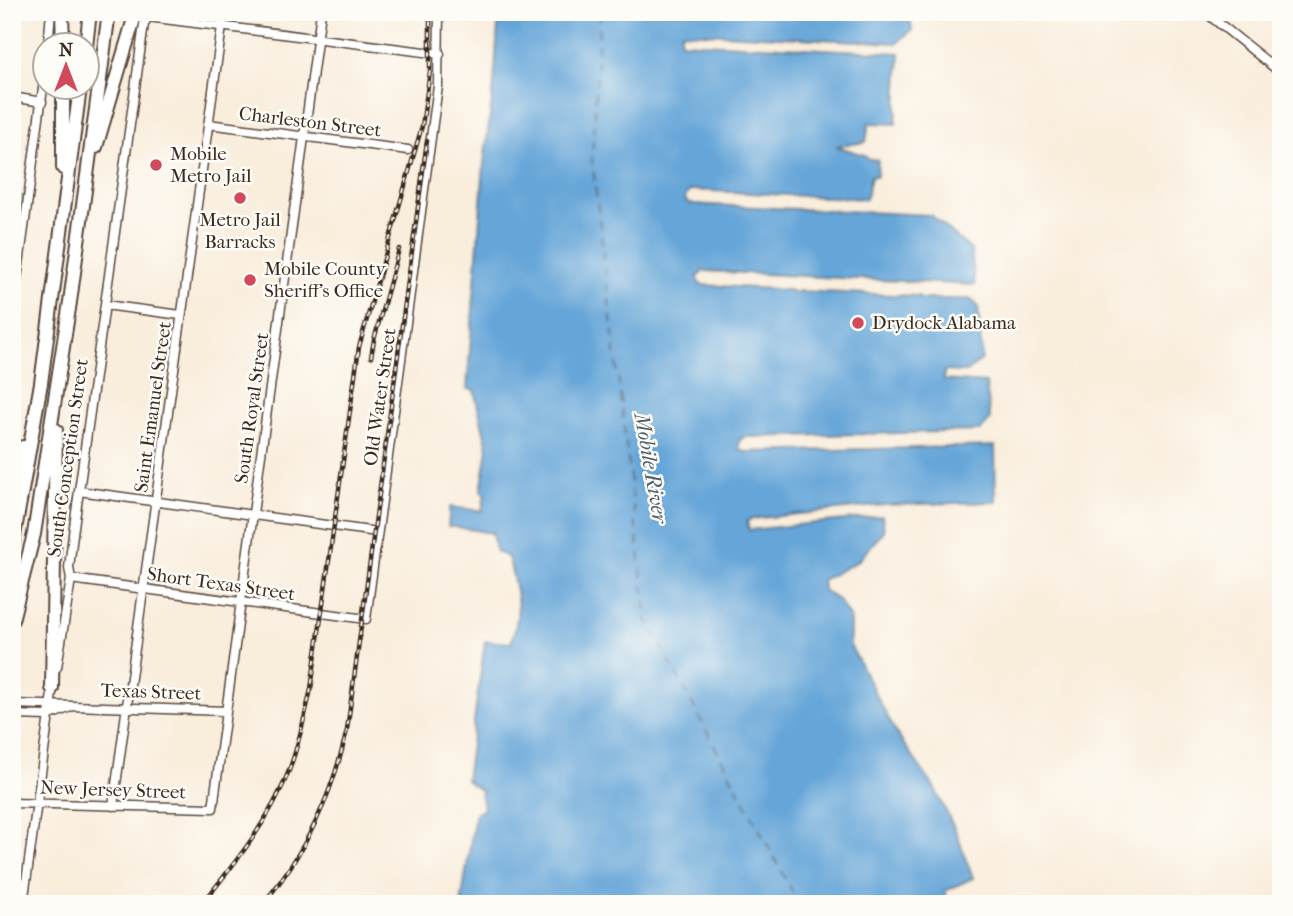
<svg xmlns="http://www.w3.org/2000/svg" width="1293" height="916" font-family="'IM FELL French Canon',serif">
  <style>
    .green { fill: #7ccf92; stroke: #5c7c58; stroke-width: 2 }
    .water { fill: #65a5d8; stroke: #50687b; stroke-width: 2 }
    .lines { fill: none; stroke-linecap: round; stroke-linejoin: round }
    .ferry { stroke: #4c5b68; stroke-width: 2; stroke-dasharray: 9 7; stroke-linecap: butt }
    .minor-casing { stroke: #58473a; stroke-width: 11 }
    .highway-casing { stroke: #58473a; stroke-width: 16 }
    .minor { stroke: #fff; stroke-width: 8 }
    .highway { stroke: #fff; stroke-width: 12 }
    .rail-casing { stroke: #3b2a1e; stroke-width: 4.5 }
    .rail { stroke: #fdfcf7; stroke-width: 2; stroke-dasharray: 5; stroke-linecap: butt }
    .poi-dot { fill: #d1495b; stroke: #fdfcf7; stroke-width: 2.5 }
    .labels { text-anchor: middle; dominant-baseline: central; stroke-width: 5; stroke-linejoin: round; paint-order: stroke }
    .street-label { font-size: 19px; fill: #3b2a1e; stroke: #fdfcf7 }
    .poi-label { font-size: 19px; fill: #3b2a1e; stroke: #fdfcf7; text-anchor: start }
    .water-label { font-size: 21px; font-style: italic; fill: #4c5b68; stroke: #fdfcf7 }
  </style>
  <rect width="100%" height="100%" fill="#fdfcf7"/>
  <filter id="ink" filterUnits="userSpaceOnUse"><feTurbulence type="fractalNoise" baseFrequency=".0143" numOctaves="2"/><feDisplacementMap in="SourceGraphic" scale="14" xChannelSelector="R" yChannelSelector="G"/><feConvolveMatrix kernelMatrix="1 2 1 2 8 2 1 2 1" color-interpolation-filters="sRGB"/></filter>
  <filter id="wash" filterUnits="userSpaceOnUse"><feTurbulence type="fractalNoise" baseFrequency=".00686" numOctaves="4" result="noise"/><feDisplacementMap in="SourceGraphic" scale="28" xChannelSelector="R" yChannelSelector="G"/><feGaussianBlur stdDeviation="1.57" result="paint"/><feColorMatrix in="noise" values="0 0 0 0 0 0 0 0 0 0 0 0 0 0 0 0 0 1.4 0 .05"/><feComposite in="paint" operator="in"/></filter>
  <g filter="url(#wash)">
    <rect width="100%" height="100%" fill="#f9eddc"/>
    <path class="green" d="M 12,195 L 29,196 L 12,316 Z"/>
    <path class="water" d="M 499,12 L 909,12 L 912,30 L 897,43 L 681,32 L 681,42 L 900,53 L 896,124 L 869,123 L 866,142 L 836,146 L 865,155 L 868,159 L 878,160 L 877,176 L 871,176 L 866,199 L 691,190 L 685,197 L 686,201 L 691,204 L 931,215 L 971,250 L 975,285 L 703,271 L 697,278 L 699,283 L 703,285 L 789,290 L 796,293 L 799,291 L 918,296 L 921,299 L 970,299 L 978,306 L 982,359 L 967,372 L 944,371 L 944,380 L 986,383 L 990,420 L 980,431 L 745,437 L 740,439 L 739,449 L 745,452 L 995,446 L 996,502 L 884,505 L 751,519 L 747,521 L 749,530 L 882,516 L 884,531 L 858,561 L 822,580 L 823,590 L 838,600 L 850,618 L 850,645 L 896,733 L 934,787 L 957,834 L 973,878 L 945,891 L 950,904 L 461,904 L 475,814 L 484,809 L 480,794 L 483,792 L 466,780 L 485,641 L 511,643 C 523,608 517,593 508,557 L 496,552 L 492,533 L 448,526 L 450,507 L 482,511 L 485,494 L 481,491 L 488,449 L 474,390 L 467,389 L 484,163 L 494,84 Z"/>
    <g class="lines">
      <path class="ferry" d="M 600,12 L 592,159 L 647,619 L 799,904"/>
    </g>
  </g>
  <g filter="url(#ink)">
    <g class="lines">
      <g class="minor-casing">
        <path id="minor" d="M 1205,12 L 1281,73
          M 48,46 L 51,12
          M 12,97 L 42,102
          M 208,124 L 408,150
          M 105,305 L 181,315
          M 12,316 L 46,66
          M 79,491 L 377,532
          M 71,579 L 366,619 L 438,86 L 439,12
          M 57,667 L 71,579 L 69,568 L 73,534 L 144,24 L 148,17 L 440,54
          M 12,704 L 226,711
          M 12,715 L 48,716 L 71,707
          M 12,803 L 213,808 L 321,12
          M 113,806 L 224,12
          M 23,904 L 53,686"/>
      </g>
      <g class="highway-casing">
        <path id="highway" d="M 62,12 L 63,46
          M 86,46 L 90,12
          M 63,88 L 63,168
          M 96,147 L 136,12
          M 12,487 L 23,447
          M 12,547 L 41,383 L 80,88
          M 12,620 L 34,534 L 70,302 L 109,12
          M 52,688 L 56,430"/>
      </g>
      <use href="#minor" class="minor"/>
      <use href="#highway" class="highway"/>
      <g class="rail-casing">
        <path id="rail" d="M 371,357 L 374,340 L 399,249
          M 202,904 C 236,862 271,819 290,768 C 299,742 305,716 311,689 L 359,347 L 422,126 L 430,71 L 430,12
          M 263,904 C 306,852 332,796 347,730 L 427,141"/>
      </g>
      <use href="#rail" class="rail"/>
    </g>
  </g>
  <g class="poi-dot">
    <circle cx="156" cy="165" r="7"/>
    <circle cx="240" cy="198" r="7"/>
    <circle cx="250" cy="280" r="7"/>
    <circle cx="858" cy="323" r="7"/>
  </g>
  <g class="labels">
    <g class="street-label">
      <text transform="translate(310 122) rotate(7)">Charleston Street</text>
      <text transform="translate(380 397) rotate(-82)">Old Water Street</text>
      <text transform="translate(153 407) rotate(-82)">Saint Emanuel Street</text>
      <text transform="translate(252 408) rotate(-82)">South Royal Street</text>
      <text transform="translate(68 458) rotate(-82)">South Conception Street</text>
      <text transform="translate(221 584) rotate(8)">Short Texas Street</text>
      <text transform="translate(151 692) rotate(2)">Texas Street</text>
      <text transform="translate(113 790) rotate(2)">New Jersey Street</text>
    </g>
    <g class="poi-label">
      <text x="170" y="154">Mobile<tspan x="170" dy="22">Metro Jail</tspan></text>
      <text x="240" y="220" text-anchor="middle">Metro Jail<tspan x="240" dy="22">Barracks</tspan></text>
      <text x="264" y="269">Mobile County<tspan x="264" dy="22">Sheriff's Office</tspan></text>
      <text x="872" y="323">Drydock Alabama</text>
    </g>
    <g class="water-label">
      <text transform="translate(651 468) rotate(80)">Mobile River</text>
    </g>
  </g>
  <rect width="1293" height="916" fill="none" stroke="#fdfcf7" stroke-width="42"/>
  <g transform="translate(66 66)"><circle r="33" fill="#fdfcf7" stroke="#afa8a0" stroke-width="2"/>
  <path d="M0-5L12 26L0 18L-12 26Z" fill="#d1495b"/>
  <text y="-10" font-size="19" font-weight="bold" text-anchor="middle" fill="#3b2a1e">N</text>
  </g>
</svg>
